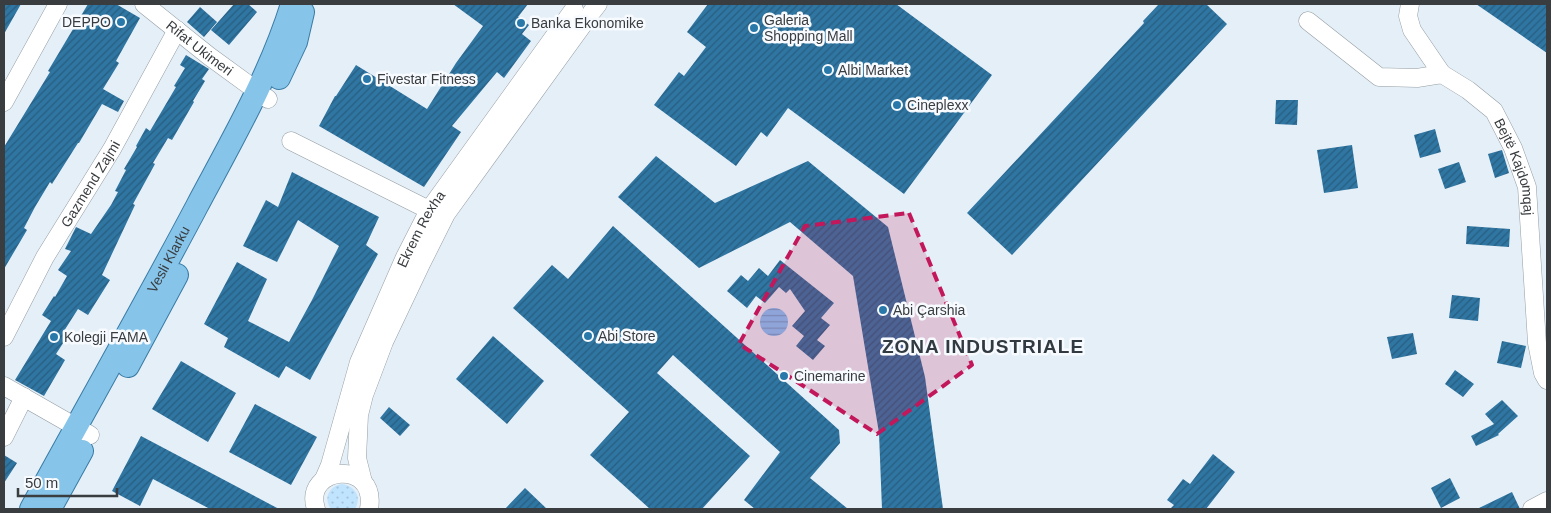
<svg xmlns="http://www.w3.org/2000/svg" width="1551" height="513" font-family="Arial,sans-serif">
  <style>
    .grass { fill: url(#grass-dots) }
    .water { fill: url(#water-rules) }
    .building { fill: url(#building-hatch) }
    .lines { fill: none; stroke-linecap: round; stroke-linejoin: round }
    .minor-casing { stroke: #949ea5; stroke-width: 19 }
    .major-casing { stroke: #387ba5; stroke-width: 24 }
    .minor { stroke: #fff; stroke-width: 18 }
    .major { stroke: #87c4e9; stroke-width: 22 }
    .marked { fill: #c2185b; fill-opacity: 0.2; stroke: #c2185b; stroke-width: 4; stroke-dasharray: 10 6; stroke-linejoin: round }
    .poi-dot { fill: #2878a9; stroke: #f7fbff; stroke-width: 2 }
    .labels { text-anchor: middle; dominant-baseline: central; stroke-width: 5; stroke-linejoin: round; paint-order: stroke }
    .poi-label { font-size: 14px; fill: #393d40; stroke: #f7fbff; text-anchor: start }
    .street-label { font-size: 14px; fill: #393d40; stroke: #f7fbff }
    .district-label { font-size: 19px; font-weight: bold; letter-spacing: 1px; fill: #313a40; stroke: #f7fbff }
  </style>
  <defs>
    <pattern id="grass-dots" width="8" height="8" patternUnits="userSpaceOnUse" patternTransform="scale(1.25)"><rect width="8" height="8" fill="#c0e3fe"/><path d="M2 2h.1M6 6h.1" fill="none" stroke="#a6c4db" stroke-width="1.8" stroke-linecap="round"/></pattern>
    <pattern id="water-rules" width="6" height="5" patternUnits="userSpaceOnUse" patternTransform="scale(1.25)"><rect width="6" height="5" fill="#83c9fa"/><path d="M0 2.5h6" fill="none" stroke="#6ca4cc"/></pattern>
    <pattern id="building-hatch" width="6" height="6" patternUnits="userSpaceOnUse" patternTransform="scale(1.25)"><rect width="6" height="6" fill="#2f76a3"/><path d="M-1 1l2-2M0 6l6-6M5 7l2-2" fill="none" stroke="#285d7f"/></pattern>
  </defs>
  <rect width="100%" height="100%" fill="#e5eff7"/>
  <path class="grass" d="M 342,484 C 355,486 362,497 355,509 L 331,509 C 323,498 329,486 342,484 Z"/>
  <path class="water" d="M760 322a14 14 0 1 1 28 0a14 14 0 1 1-28 0Z"/>
  <path class="building" d="M 4,4 L 21,4 L 4,34 Z
    M 88,4 L 116,4 L 140,18 L 116,61 L 119,63 L 103,89 L 124,101 L 118,112 L 102,104 L 79,143 L 78,143 L 52,184 L 50,182 L 35,207 L 24,228 L 27,230 L 4,269 L 4,147 L 50,72 L 48,71 Z
    M 234,4 L 248,4 L 257,12 L 229,45 L 211,30 Z
    M 453,4 L 528,4 L 518,17 L 529,25 L 522,34 L 531,41 L 504,78 L 497,72 L 452,126 L 461,132 L 424,187 L 319,126 L 335,96 L 336,96 L 356,65 L 427,109 L 456,63 L 483,26 Z
    M 708,4 L 896,4 L 992,75 L 904,194 L 788,108 L 767,137 L 761,132 L 736,166 L 654,105 L 679,72 L 684,76 L 706,47 L 687,32 Z
    M 1159,4 L 1206,4 L 1227,24 L 1012,255 L 967,213 L 1144,23 L 1143,21 Z
    M 1476,4 L 1547,4 L 1547,53 Z
    M 200,7 L 217,22 L 204,37 L 187,22 Z
    M 186,55 L 209,69 L 202,79 L 205,81 L 193,101 L 194,102 L 172,140 L 168,138 L 153,163 L 155,164 L 133,204 L 135,205 L 102,275 L 110,280 L 88,315 L 78,309 L 64,331 L 69,334 L 56,354 L 65,360 L 44,396 L 15,380 L 51,321 L 42,315 L 54,296 L 55,297 L 67,276 L 58,270 L 71,251 L 65,249 L 76,227 L 91,234 L 111,205 L 118,192 L 115,191 L 126,170 L 124,169 L 137,147 L 136,146 L 146,128 L 150,131 L 176,87 L 174,86 L 185,68 L 180,65 Z
    M 1276,100 L 1298,100 L 1297,125 L 1275,124 Z
    M 1435,129 L 1441,152 L 1420,158 L 1414,135 Z
    M 1352,145 L 1358,188 L 1324,193 L 1317,150 Z
    M 1502,150 L 1509,173 L 1495,178 L 1488,154 Z
    M 656,156 L 715,203 L 808,161 L 888,227 L 925,377 L 943,509 L 882,509 L 879,433 L 853,276 L 790,222 L 699,268 L 618,197 Z
    M 1459,162 L 1466,182 L 1445,189 L 1438,169 Z
    M 292,172 L 379,217 L 366,245 L 378,254 L 310,380 L 286,366 L 279,378 L 224,347 L 228,338 L 204,324 L 237,262 L 267,279 L 248,321 L 289,342 L 312,300 L 339,246 L 298,220 L 277,262 L 243,246 L 266,200 L 278,207 Z
    M 613,226 L 839,430 L 840,443 L 810,478 L 848,509 L 755,509 L 744,500 L 780,452 L 673,355 L 657,373 L 750,456 L 702,509 L 650,509 L 590,455 L 629,412 L 513,308 L 552,265 L 568,279 Z
    M 1467,226 L 1510,229 L 1509,247 L 1466,244 Z
    M 780,260 L 834,303 L 821,318 L 830,325 L 817,340 L 825,346 L 813,360 L 796,346 L 804,336 L 792,326 L 805,311 L 790,289 L 786,293 L 779,287 L 765,303 L 756,296 L 747,308 L 727,291 L 741,275 L 748,281 L 759,268 L 768,276 Z
    M 1452,295 L 1480,298 L 1478,321 L 1449,318 Z
    M 1413,333 L 1417,354 L 1392,359 L 1387,337 Z
    M 493,336 L 544,381 L 507,424 L 456,379 Z
    M 1502,341 L 1526,346 L 1521,368 L 1497,363 Z
    M 181,361 L 236,393 L 208,442 L 152,409 Z
    M 1455,370 L 1474,384 L 1463,397 L 1445,384 Z
    M 1502,400 L 1518,416 L 1498,434 L 1499,435 L 1476,446 L 1471,436 L 1494,424 L 1485,414 Z
    M 255,404 L 317,437 L 291,485 L 229,452 Z
    M 389,407 L 410,425 L 400,436 L 380,418 Z
    M 141,436 L 279,509 L 210,509 L 153,479 L 140,506 L 112,491 Z
    M 1213,454 L 1235,472 L 1206,509 L 1170,509 L 1174,505 L 1167,500 L 1183,479 L 1190,484 Z
    M 4,455 L 17,463 L 4,483 Z
    M 1450,478 L 1460,498 L 1441,508 L 1431,488 Z
    M 525,488 L 547,509 L 505,509 Z
    M 1512,492 L 1520,509 L 1477,509 Z"/>
  <g class="lines">
    <g class="minor-casing">
      <g id="minor">
        <path id="s1" d="M 144,4 L 209,56 L 268,99"/>
        <path d="M 1410,4 L 1408,16 L 1412,30 L 1442,74"/>
        <path d="M 591,13 L 598,4"/>
        <path id="s2" d="M 1308,21 L 1379,77 L 1417,78 L 1442,74 L 1468,90 L 1494,111 L 1513,148 L 1527,187 L 1537,343 L 1543,373 L 1547,380"/>
        <path d="M 4,102 L 58,4"/>
        <path d="M 291,141 L 429,210"/>
        <path id="s3" d="M 4,337 L 45,257 L 112,149 L 177,30"/>
        <path d="M 4,386 L 90,435"/>
        <path d="M 4,437 L 24,397"/>
        <path id="s4" d="M 324,479 L 330,465 L 359,362 L 405,257 L 429,210 L 574,9"/>
        <path d="M 363,482 L 357,458 L 359,415 L 364,395 L 384,342 L 421,264 L 446,214 L 587,19"/>
        <path d="M 316,509 C 302,466 378,458 369,509"/>
        <path d="M 1532,509 L 1547,501"/>
      </g>
    </g>
    <g class="major-casing">
      <g id="major">
        <path d="M 279,78 L 296,42 L 303,12"/>
        <path d="M 128,366 L 177,275"/>
        <path id="s5" d="M 31,509 C 86,408 143,308 197,206 C 232,140 270,75 292,4"/>
        <path d="M 50,509 L 82,451"/>
      </g>
    </g>
    <use href="#minor" class="minor"/>
    <use href="#major" class="major"/>
  </g>
  <path class="marked" d="M 909,213 L 972,365 L 877,434 L 739,344 L 805,226 Z"/>
  <g class="poi-dot">
    <circle cx="121" cy="22" r="5"/>
    <circle cx="521" cy="23" r="5"/>
    <circle cx="754" cy="28" r="5"/>
    <circle cx="828" cy="70" r="5"/>
    <circle cx="367" cy="79" r="5"/>
    <circle cx="897" cy="105" r="5"/>
    <circle cx="883" cy="310" r="5"/>
    <circle cx="588" cy="336" r="5"/>
    <circle cx="54" cy="337" r="5"/>
    <circle cx="784" cy="376" r="5"/>
  </g>
  <g class="labels">
    <g class="poi-label">
      <text x="764" y="20">Galeria<tspan x="764" dy="16">Shopping Mall</tspan></text>
      <text x="111" y="22" text-anchor="end">DEPPO</text>
      <text x="531" y="23">Banka Ekonomike</text>
      <text x="838" y="70">Albi Market</text>
      <text x="377" y="79">Fivestar Fitness</text>
      <text x="907" y="105">Cineplexx</text>
      <text x="893" y="310">Abi Çarshia</text>
      <text x="598" y="336">Abi Store</text>
      <text x="64" y="337">Kolegji FAMA</text>
      <text x="794" y="376">Cinemarine</text>
    </g>
    <g class="street-label">
      <text stroke="none"><textPath href="#s1" startOffset="71">Rifat Ukimeri</textPath></text>
      <text stroke="none"><textPath href="#s2" startOffset="278">Bejtë Kajdomqaj</textPath></text>
      <text stroke="none"><textPath href="#s3" startOffset="176">Gazmend Zajmi</textPath></text>
      <text stroke="none"><textPath href="#s4" startOffset="269">Ekrem Rexha</textPath></text>
      <text stroke="none"><textPath href="#s5" startOffset="285">Vesli Klarku</textPath></text>
    </g>
    <g class="district-label">
      <text x="983" y="346">ZONA INDUSTRIALE</text>
    </g>
  </g>
  <rect width="1551" height="513" fill="none" stroke="#393d40" stroke-width="10"/>
  <path d="M18 488v8h99v-8" fill="none" stroke="#393d40" stroke-width="2.5"/>
  <text x="25" y="488" font-size="15" fill="#393d40" stroke="#f7fbff" stroke-width="4" paint-order="stroke">50 m</text>
</svg>
